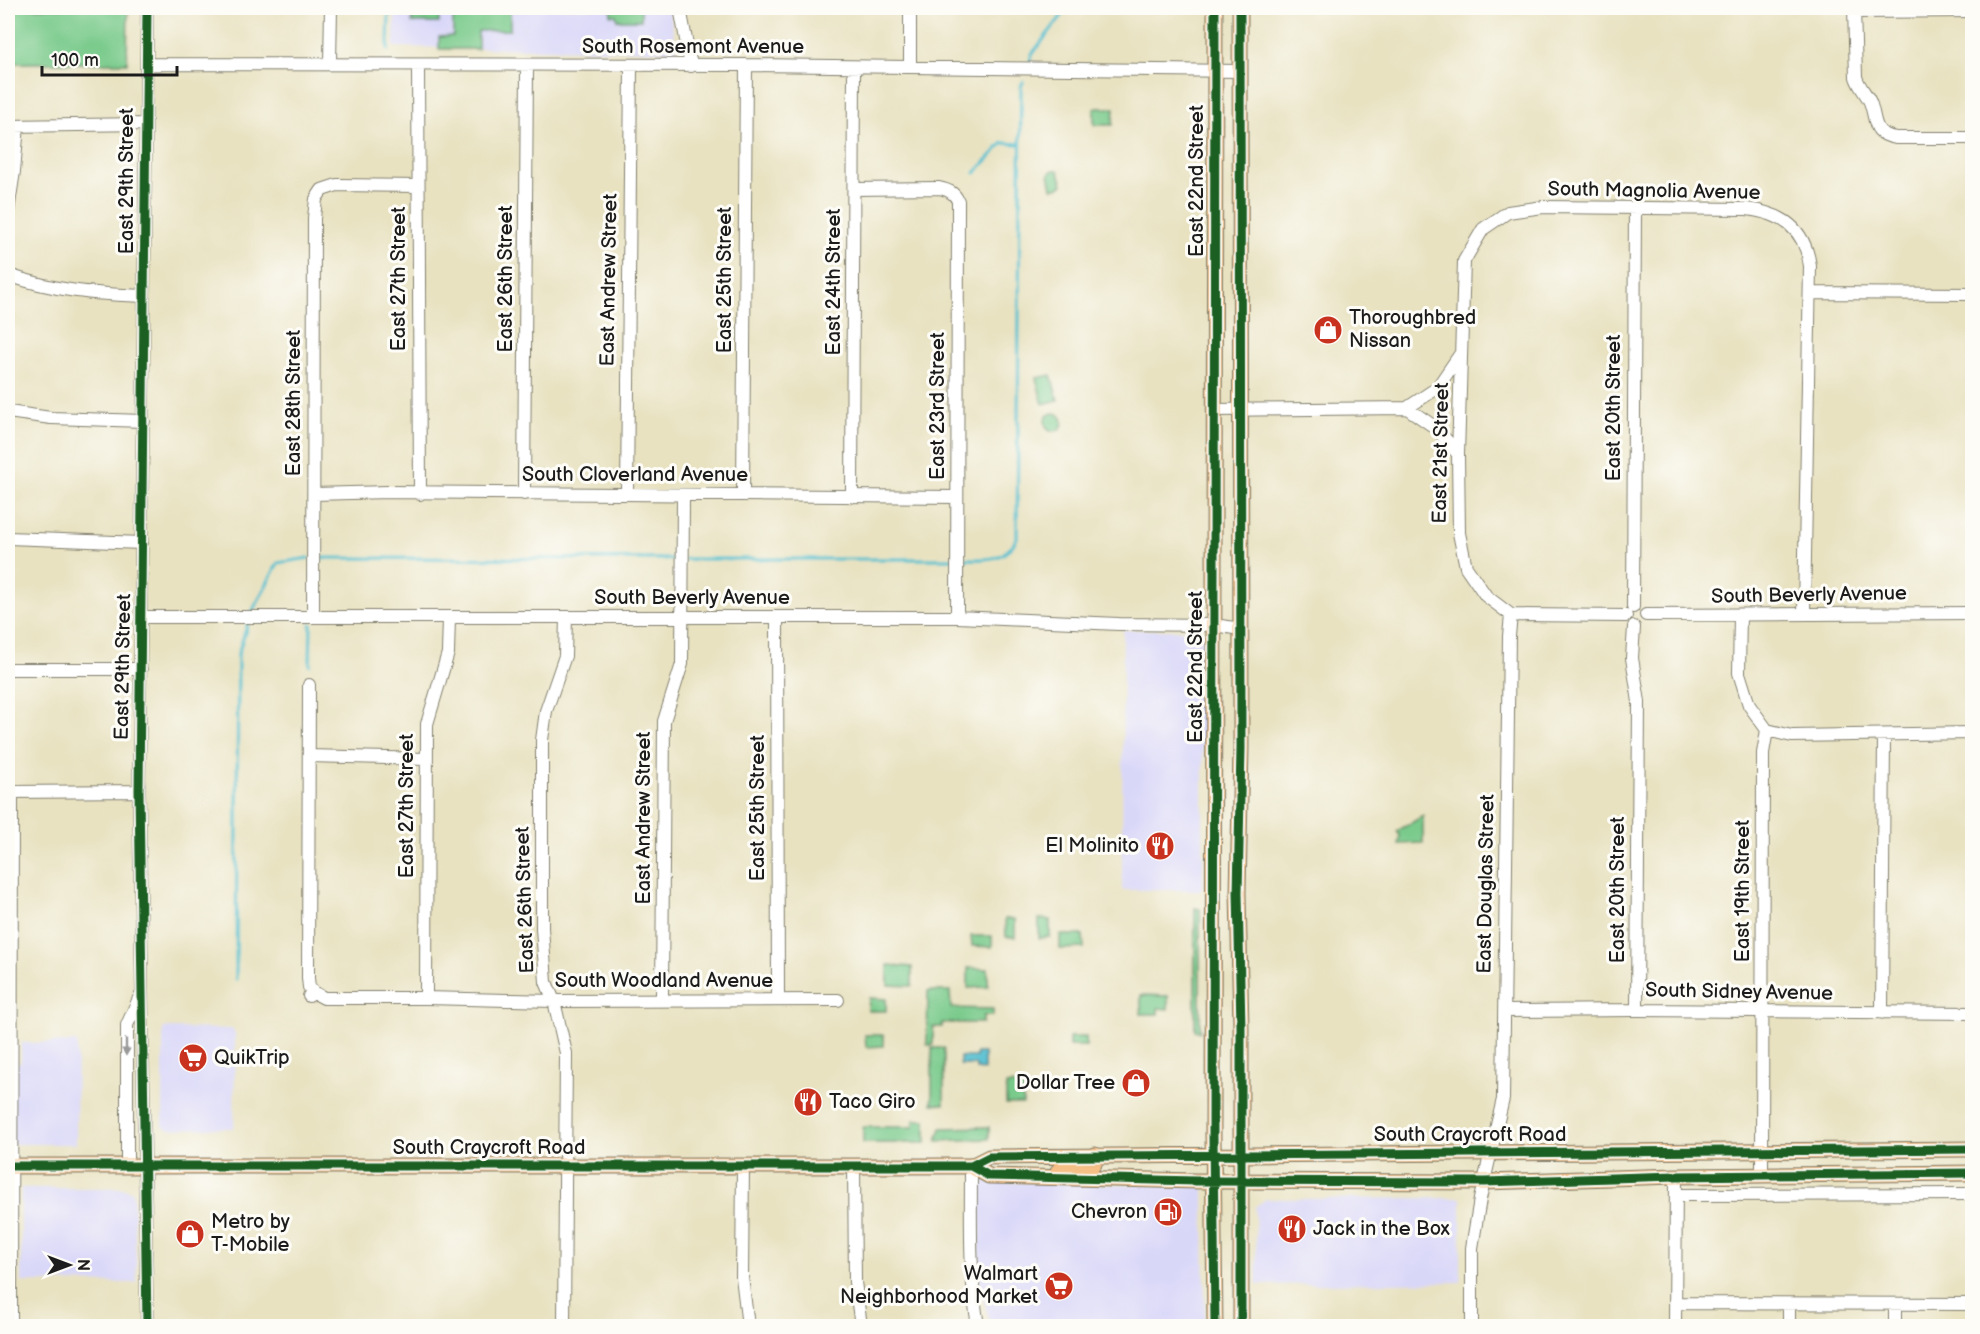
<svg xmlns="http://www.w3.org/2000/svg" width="1980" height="1334" font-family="'Balsamiq Sans',sans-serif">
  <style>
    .built { fill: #d9d7f8 }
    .green { fill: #79ca8b; stroke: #4a7354; stroke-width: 1.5 }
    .water { fill: #56c0d1; stroke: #396e76; stroke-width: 1.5 }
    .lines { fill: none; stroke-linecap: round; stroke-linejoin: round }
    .stream { stroke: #56c0d1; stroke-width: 3 }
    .minor-casing { stroke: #827f6e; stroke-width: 14 }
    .major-casing { stroke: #827f6e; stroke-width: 17 }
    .minor { stroke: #fff; stroke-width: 12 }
    .major { stroke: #f5bf86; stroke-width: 15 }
    .cycleway-casing { stroke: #fdfcf7; stroke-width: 13 }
    .cycleway { stroke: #1b5e20; stroke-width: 9 }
    .oneway { fill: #999 }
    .labels { text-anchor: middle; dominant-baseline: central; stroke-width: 6; stroke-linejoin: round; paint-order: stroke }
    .street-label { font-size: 20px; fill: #1c1c1c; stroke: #fdfcf7 }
    .poi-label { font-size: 20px; fill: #1c1c1c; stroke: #fdfcf7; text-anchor: start }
  </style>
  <rect width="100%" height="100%" fill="#fdfcf7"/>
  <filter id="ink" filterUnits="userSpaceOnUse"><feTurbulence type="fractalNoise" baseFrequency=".0167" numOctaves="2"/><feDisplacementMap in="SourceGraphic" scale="12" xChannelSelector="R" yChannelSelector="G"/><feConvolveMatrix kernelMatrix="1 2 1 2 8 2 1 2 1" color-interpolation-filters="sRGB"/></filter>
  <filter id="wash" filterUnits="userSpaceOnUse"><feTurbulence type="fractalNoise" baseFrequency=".008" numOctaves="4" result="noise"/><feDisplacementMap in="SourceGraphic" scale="24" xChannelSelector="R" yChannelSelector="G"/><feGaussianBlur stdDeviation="1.35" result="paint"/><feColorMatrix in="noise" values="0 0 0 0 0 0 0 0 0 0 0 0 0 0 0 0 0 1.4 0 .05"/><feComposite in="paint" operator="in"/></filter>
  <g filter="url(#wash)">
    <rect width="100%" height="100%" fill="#e8e2c1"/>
    <path class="built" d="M 395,8 L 669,8 L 677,51 L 394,47 Z
      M 1123,630 L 1199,630 L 1203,637 L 1203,883 L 1201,890 L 1122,890 Z
      M 163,1028 L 232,1029 L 235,1033 L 234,1128 L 168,1129 L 163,1126 Z
      M 77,1042 L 76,1144 L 8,1144 L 8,1064 L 21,1063 L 21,1043 Z
      M 980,1182 L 1204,1186 L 1205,1326 L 991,1326 L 979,1283 Z
      M 21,1188 L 122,1188 L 133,1192 L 137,1283 L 21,1282 Z
      M 1461,1198 L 1461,1282 L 1257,1285 L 1255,1207 L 1266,1199 Z"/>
    <path class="green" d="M 8,8 L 128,8 L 127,63 L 8,63 Z
      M 412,8 L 439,8 L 439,23 L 412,23 Z
      M 453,8 L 510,11 L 510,30 L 478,31 L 478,49 L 439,49 L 439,37 L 453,36 Z
      M 611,8 L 641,8 L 641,20 L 617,20 L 616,15 L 611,15 Z
      M 1094,108 L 1114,108 L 1113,125 L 1094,125 Z
      M 1053,170 L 1058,170 L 1063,184 L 1058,188 L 1052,188 L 1049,174 Z
      M 1051,375 L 1058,400 L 1043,404 L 1036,378 Z
      M1045 422a9 9 0 1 1 18 0a9 9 0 1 1-18 0Z
      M 1423,816 L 1423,843 L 1399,844 L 1400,836 L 1397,831 Z
      M 1195,908 L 1200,909 L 1200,1032 L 1195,1030 Z
      M 1005,919 L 1015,919 L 1015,937 L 1006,937 Z
      M 1039,919 L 1050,920 L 1050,937 L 1039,938 Z
      M 1060,935 L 1083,935 L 1084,948 L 1060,949 Z
      M 971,936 L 992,936 L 992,947 L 972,946 Z
      M 888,965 L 912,967 L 912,986 L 888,985 Z
      M 968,968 L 988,969 L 988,987 L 968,988 Z
      M 928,991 L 950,991 L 951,1008 L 993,1009 L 993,1016 L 983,1016 L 983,1023 L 942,1023 L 942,1027 L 933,1027 L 933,1045 L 927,1045 Z
      M 1141,995 L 1168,996 L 1168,1009 L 1158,1008 L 1158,1014 L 1141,1014 Z
      M 869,998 L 886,999 L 886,1011 L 868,1011 Z
      M 865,1035 L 884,1035 L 884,1046 L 866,1047 Z
      M 1069,1037 L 1086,1037 L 1086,1046 L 1069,1046 Z
      M 944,1048 L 944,1104 L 932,1104 L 932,1048 Z
      M 1023,1084 L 1023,1104 L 1006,1104 L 1006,1085 Z
      M 914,1120 L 926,1120 L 926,1143 L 863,1143 L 863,1127 L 914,1127 Z
      M 989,1127 L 989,1139 L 937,1141 L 941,1128 Z"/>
    <path class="water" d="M 976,1053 L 984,1053 L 984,1070 L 976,1069 L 976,1065 L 960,1065 L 960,1057 L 976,1057 Z"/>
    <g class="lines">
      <path class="stream" d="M 388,50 L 389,8
        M 1030,61 L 1032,54 L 1068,8
        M 975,173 L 1003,143 L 1020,144
        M 316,558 L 678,559
        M 685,559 L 954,559
        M 961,559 C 986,559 1004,563 1017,538 L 1021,87 L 1023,82
        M 251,614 L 278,563 L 309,558
        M 310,665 L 311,624
        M 236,979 L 238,654 L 249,620"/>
    </g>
  </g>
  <g filter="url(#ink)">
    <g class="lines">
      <g class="minor-casing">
        <path id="minor" d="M 680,8 L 691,66
          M 910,8 L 910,67
          M 1854,8 L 1856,77 C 1859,87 1866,93 1870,102 C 1877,120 1871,134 1896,138 L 1972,138
          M 1854,12 L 1972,11
          M 330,63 L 331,8
          M 147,64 L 746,65 L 1240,71
          M 418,65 L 420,494
          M 8,126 L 145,124
          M 854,189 L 939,188 C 948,190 954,192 958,201 L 957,617
          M 322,190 L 337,185 L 418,186
          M 8,211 L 14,171 L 18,126
          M 8,275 C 55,291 94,294 144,296
          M 1810,293 L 1972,294
          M 1407,408 L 1437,388 L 1461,353
          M 1214,410 L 1407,408 L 1436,428 L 1458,454
          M 8,412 L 51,418 L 144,421
          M 314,494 L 388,492 L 957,497
          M 524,494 L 527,65
          M 627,494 L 631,66
          M 743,495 L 746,65
          M 852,497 L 854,68
          M 8,538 L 142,543
          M 1633,607 L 1635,208
          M 1511,615 L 1486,596 L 1466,567 L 1459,533 L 1458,454 L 1464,261 L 1483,229 L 1508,212 L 1543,207 L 1746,209 C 1782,213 1805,228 1810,266 L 1804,614
          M 1511,615 L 1626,616
          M 1646,615 L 1972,613
          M 1740,615 L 1739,673 L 1749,705 L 1767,730 L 1763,753 L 1762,1176
          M 142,617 L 957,617 L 1119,624 L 1214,625 L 1241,629
          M 313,617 L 314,218 L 316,199 L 322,190
          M 777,617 L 778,999
          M 1634,627 L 1632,658 L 1639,702 L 1637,1010
          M 8,669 L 141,669
          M 309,685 L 308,978 L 309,987 L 313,992 L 309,996
          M 1767,730 L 1792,736 L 1972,733
          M 309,756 L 426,759
          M 8,792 L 139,791
          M 313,992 L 324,998 L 426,998 L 554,1001 L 838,1000
          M 426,998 L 427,724 L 448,653 L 449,618
          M 662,999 L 664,721 L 682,664 L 683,495
          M 1504,1011 L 1637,1010 L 1972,1013
          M 1882,1013 L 1884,736
          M 127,1165 L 127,1025 L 140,996
          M 854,1165 L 855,1282 L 861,1326
          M 743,1166 L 742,1277 L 748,1326
          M 971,1166 C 971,1220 969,1273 978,1326
          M 1677,1195 L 1972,1194
          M 1676,1303 L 1972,1304
          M 11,1326 L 12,792
          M 147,1326 L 139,791 L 147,8
          M 564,1326 L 566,1053 L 554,1001 L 546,982 L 542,928 L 542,740 L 546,711 L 565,656 L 566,617
          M 1472,1326 L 1472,1248 L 1480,1199 L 1503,1099 L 1509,636 L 1511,615
          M 1675,1326 L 1676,1176
          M 1789,1326 L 1789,1304
          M 1895,1326 L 1895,1304"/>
      </g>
      <g class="major-casing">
        <path id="major" d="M 1240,8 L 1241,748 L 1238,893 L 1241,1027 L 1241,1326
          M 8,1166 L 971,1166 L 989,1157 L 1972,1149
          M 971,1166 L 989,1176 L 1196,1181 L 1484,1182 L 1676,1176 L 1972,1173
          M 1058,1171 L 1062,1168 L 1092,1166 L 1094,1164 L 1095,1155
          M 1215,1326 L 1213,1135 L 1215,8"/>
      </g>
      <use href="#minor" class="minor"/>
      <use href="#major" class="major"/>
      <g class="cycleway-casing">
        <path id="cycleway" d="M 1240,8 L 1241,748 L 1238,893 L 1241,1027 L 1241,1326
          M 8,1166 L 971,1166 L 989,1157 L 1972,1149
          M 971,1166 L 989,1176 L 1196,1181 L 1484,1182 L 1676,1176 L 1972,1173
          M 147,1326 L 139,791 L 147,8
          M 1215,1326 L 1213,1135 L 1215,8"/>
      </g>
      <use href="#cycleway" class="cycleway"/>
    </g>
    <defs><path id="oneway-solid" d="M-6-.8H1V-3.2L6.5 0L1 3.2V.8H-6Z" transform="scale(1.5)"/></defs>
    <use class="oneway" href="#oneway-solid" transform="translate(126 1047) rotate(90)"/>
  </g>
  <defs>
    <g id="shop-disc" transform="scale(1.5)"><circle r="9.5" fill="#c8321e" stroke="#fdfcf7"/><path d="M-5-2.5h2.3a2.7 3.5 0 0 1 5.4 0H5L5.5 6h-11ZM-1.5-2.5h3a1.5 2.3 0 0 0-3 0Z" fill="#fff"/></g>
    <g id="restaurant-disc" transform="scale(1.5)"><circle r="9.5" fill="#c8321e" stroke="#fdfcf7"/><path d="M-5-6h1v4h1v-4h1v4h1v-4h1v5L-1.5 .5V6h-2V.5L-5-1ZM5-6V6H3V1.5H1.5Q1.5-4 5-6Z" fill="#fff"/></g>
    <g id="supermarket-disc" transform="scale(1.5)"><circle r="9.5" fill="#c8321e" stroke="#fdfcf7"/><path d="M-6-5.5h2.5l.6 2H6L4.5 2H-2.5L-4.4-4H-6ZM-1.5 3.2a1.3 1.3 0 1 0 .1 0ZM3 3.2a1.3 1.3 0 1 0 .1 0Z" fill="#fff"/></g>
    <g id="fuel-disc" transform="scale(1.5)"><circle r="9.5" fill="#c8321e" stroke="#fdfcf7"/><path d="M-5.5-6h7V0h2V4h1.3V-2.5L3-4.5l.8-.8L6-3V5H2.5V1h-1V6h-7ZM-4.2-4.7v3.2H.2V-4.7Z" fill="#fff"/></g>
  </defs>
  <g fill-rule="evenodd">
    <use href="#shop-disc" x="1328" y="330"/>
    <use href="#restaurant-disc" x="1160" y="846"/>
    <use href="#supermarket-disc" x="193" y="1058"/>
    <use href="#shop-disc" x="1136" y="1083"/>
    <use href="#restaurant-disc" x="808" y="1102"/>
    <use href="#fuel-disc" x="1168" y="1212"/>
    <use href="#restaurant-disc" x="1292" y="1229"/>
    <use href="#shop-disc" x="190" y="1234"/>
    <use href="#supermarket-disc" x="1059" y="1286"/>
  </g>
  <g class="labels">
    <g class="street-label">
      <text x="693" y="47">South Rosemont Avenue</text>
      <text transform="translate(127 181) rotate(-90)">East 29th Street</text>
      <text transform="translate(1197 181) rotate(-90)">East 22nd Street</text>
      <text transform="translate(1654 191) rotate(1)">South Magnolia Avenue</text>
      <text transform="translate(399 279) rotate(-90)">East 27th Street</text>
      <text transform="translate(506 279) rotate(-90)">East 26th Street</text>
      <text transform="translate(609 280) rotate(-89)">East Andrew Street</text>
      <text transform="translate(725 280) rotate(-90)">East 25th Street</text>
      <text transform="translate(834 282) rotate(-90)">East 24th Street</text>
      <text transform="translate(294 403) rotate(-90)">East 28th Street</text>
      <text transform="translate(938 406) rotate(-90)">East 23rd Street</text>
      <text transform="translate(1614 408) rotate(-90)">East 20th Street</text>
      <text transform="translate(1441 453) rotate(-89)">East 21st Street</text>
      <text x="635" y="475">South Cloverland Avenue</text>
      <text transform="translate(1809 595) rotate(-1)">South Beverly Avenue</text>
      <text x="692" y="598">South Beverly Avenue</text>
      <text transform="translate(123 667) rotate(-89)">East 29th Street</text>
      <text transform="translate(1196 667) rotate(-90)">East 22nd Street</text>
      <text transform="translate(407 806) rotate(-90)">East 27th Street</text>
      <text transform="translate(758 808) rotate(-90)">East 25th Street</text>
      <text transform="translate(644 818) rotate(-90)">East Andrew Street</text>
      <text transform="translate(1486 884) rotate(-89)">East Douglas Street</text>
      <text transform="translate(1618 890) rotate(-90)">East 20th Street</text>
      <text transform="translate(1743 891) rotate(-90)">East 19th Street</text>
      <text transform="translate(525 900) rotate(-92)">East 26th Street</text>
      <text x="664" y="981">South Woodland Avenue</text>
      <text transform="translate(1739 992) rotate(1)">South Sidney Avenue</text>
      <text x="1470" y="1135">South Craycroft Road</text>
      <text x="489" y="1148">South Craycroft Road</text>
    </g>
    <g class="poi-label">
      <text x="1349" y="318">Thoroughbred<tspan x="1349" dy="23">Nissan</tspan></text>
      <text x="1139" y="846" text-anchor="end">El Molinito</text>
      <text x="214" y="1058">QuikTrip</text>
      <text x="1115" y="1083" text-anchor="end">Dollar Tree</text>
      <text x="829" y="1102">Taco Giro</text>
      <text x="1147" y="1212" text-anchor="end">Chevron</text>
      <text x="211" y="1222">Metro by<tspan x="211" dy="23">T-Mobile</tspan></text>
      <text x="1313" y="1229">Jack in the Box</text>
      <text x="1038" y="1274" text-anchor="end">Walmart<tspan x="1038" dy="23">Neighborhood Market</tspan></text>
    </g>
  </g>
  <rect width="1980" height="1334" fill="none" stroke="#fdfcf7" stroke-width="30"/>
  <g transform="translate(69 1265) rotate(90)" stroke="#fdfcf7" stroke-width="4.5" paint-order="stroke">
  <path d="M0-4.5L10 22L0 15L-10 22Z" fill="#1c1c1c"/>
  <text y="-9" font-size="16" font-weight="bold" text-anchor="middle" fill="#1c1c1c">N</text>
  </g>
  <path d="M42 66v9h135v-9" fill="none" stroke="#1c1c1c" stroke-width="3"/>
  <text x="51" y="66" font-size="18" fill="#1c1c1c" stroke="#fdfcf7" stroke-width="4.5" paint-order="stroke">100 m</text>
</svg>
